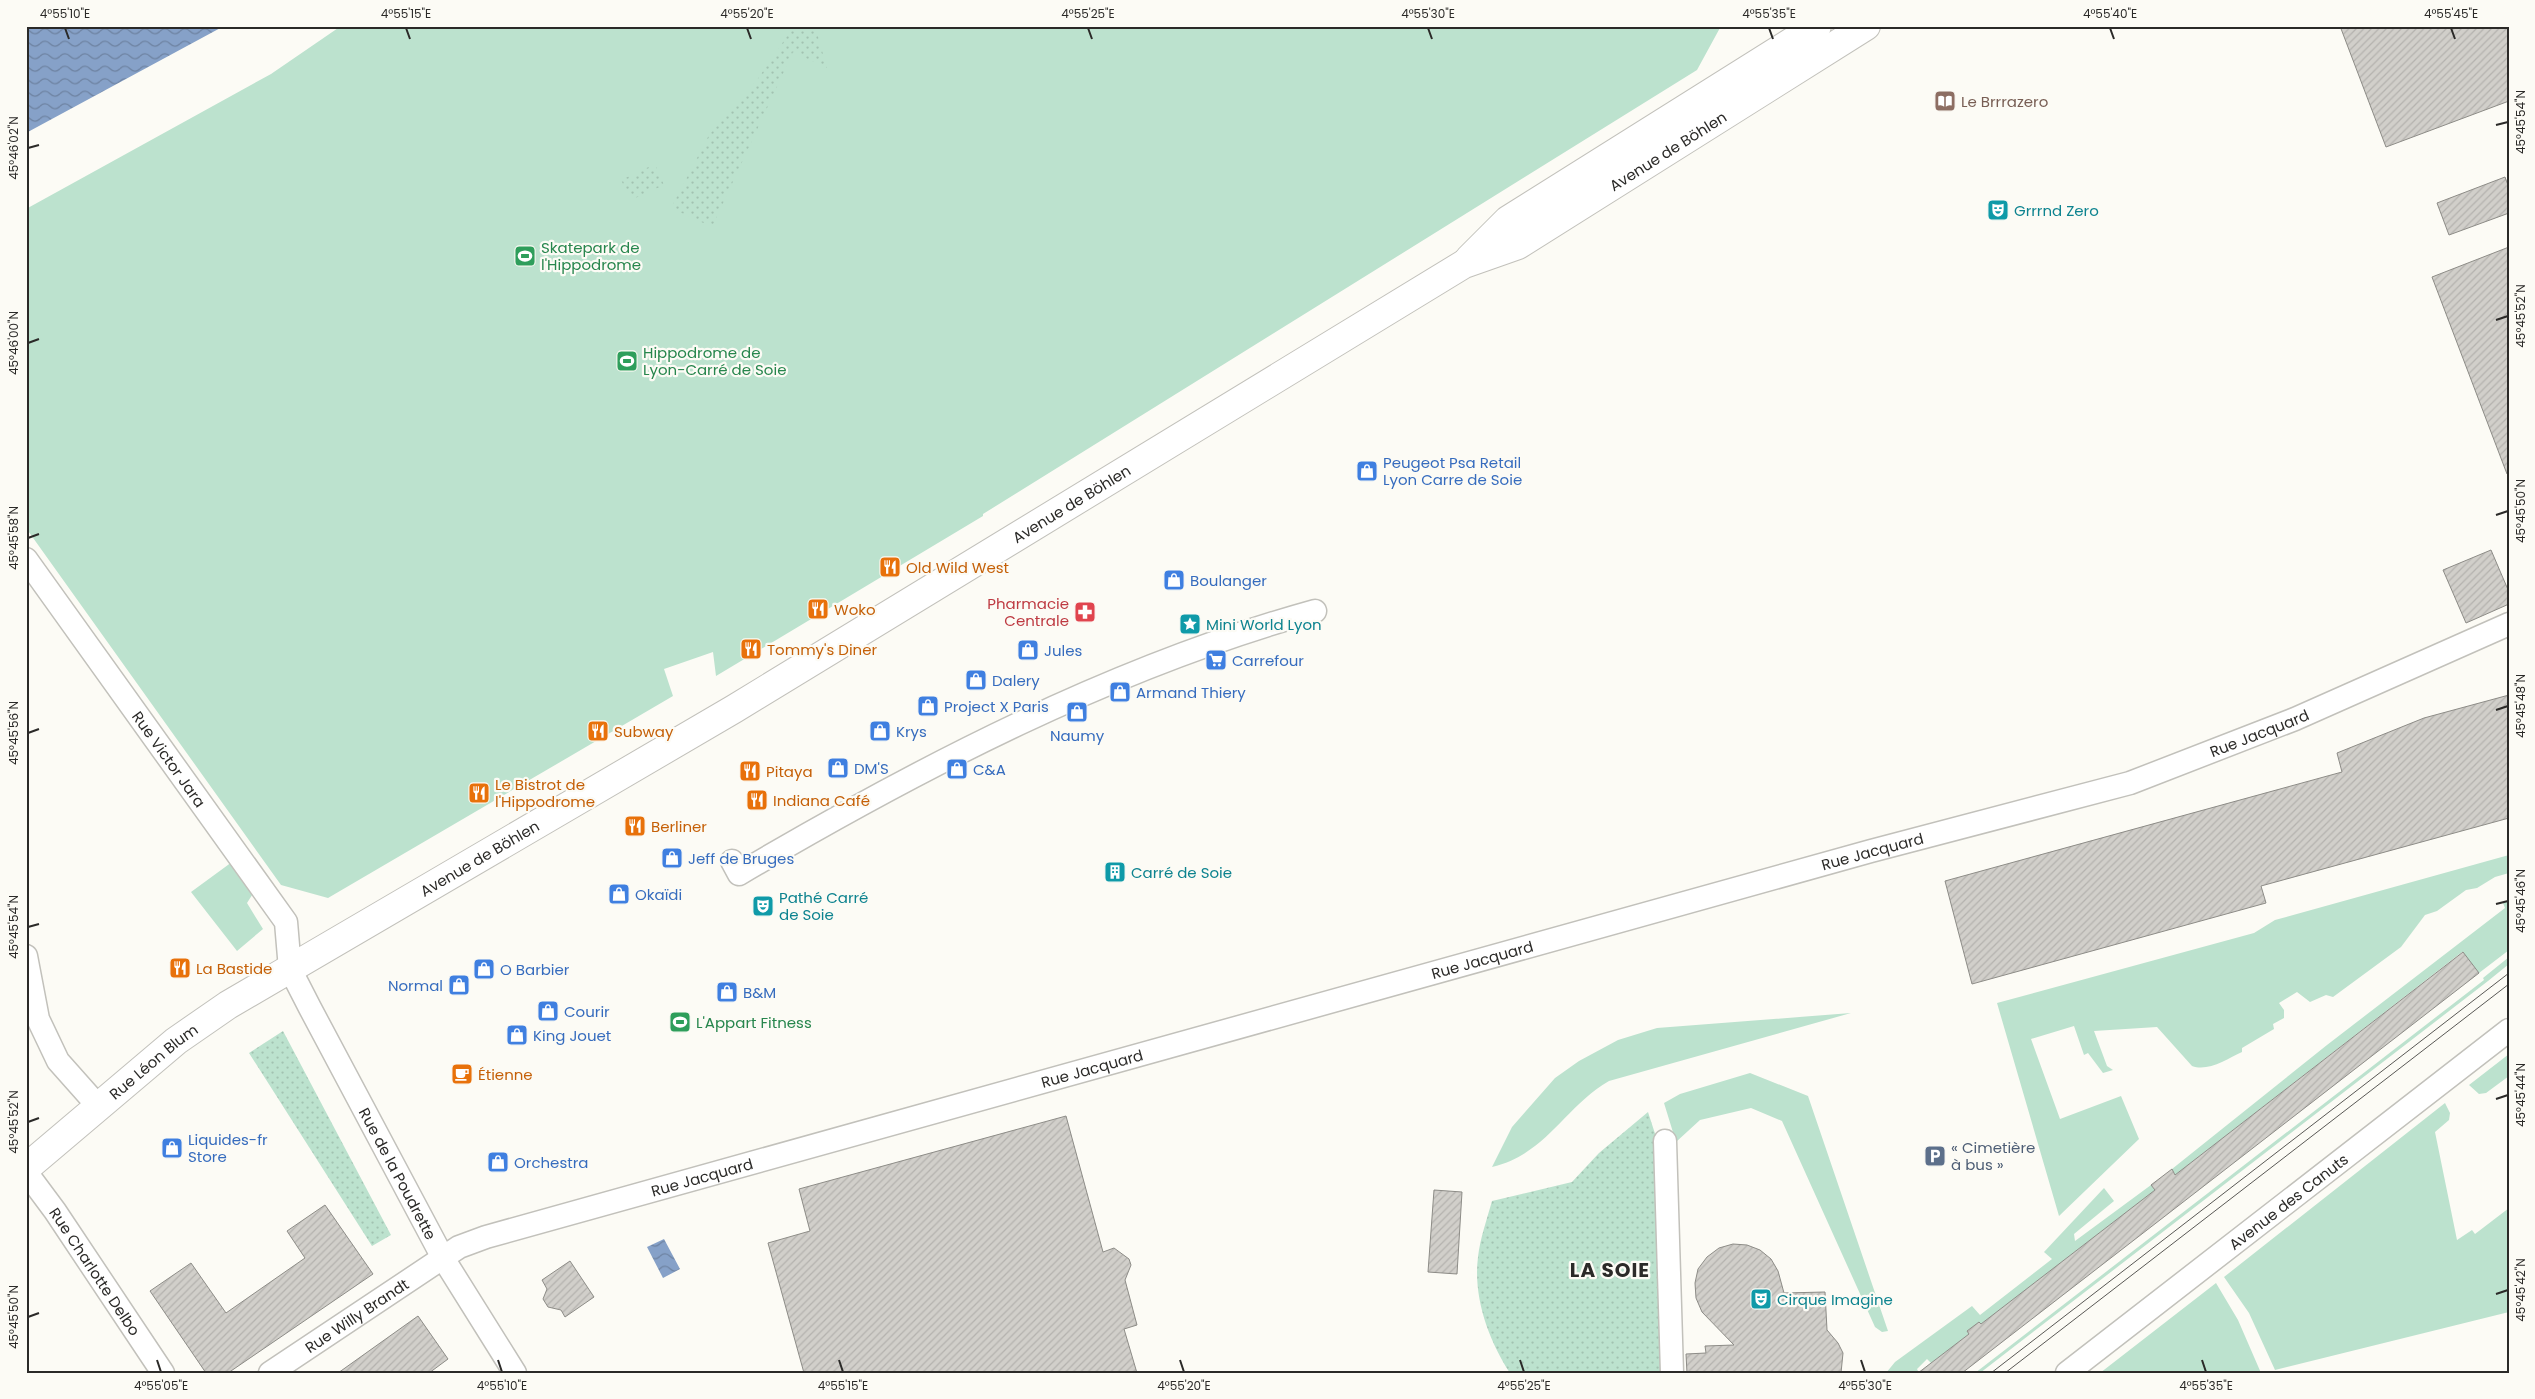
<svg xmlns="http://www.w3.org/2000/svg" width="2535" height="1399" font-family="Poppins,sans-serif">
  <style>
    .grass { fill: #bce2ce }
    .park { fill: url(#park-dots) }
    .water { fill: url(#water-waves) }
    .building { fill: url(#building-hatch); stroke: #8d8c87 }
    .lines { fill: none; stroke-linecap: round; stroke-linejoin: round }
    .street-casing { stroke: #c2c1bb; stroke-width: 25 }
    .secondary-casing { stroke: #c2c1bb; stroke-width: 30 }
    .street { stroke: #fff; stroke-width: 22 }
    .secondary { stroke: #fff; stroke-width: 28 }
    .tram { stroke: #595855; stroke-width: 1 }
    .ticks { fill: none; stroke: #2b2a28; stroke-width: 2 }
    .labels { text-anchor: middle; dominant-baseline: central; stroke-width: 4.5; stroke-linejoin: round; paint-order: stroke }
    .education-label { font-size: 15px; fill: #785e54; stroke: #fcfbf5; text-anchor: start }
    .street-label { font-size: 15px; fill: #2b2a28; stroke: #fcfbf5 }
    .culture-label { font-size: 15px; fill: #0d838f; stroke: #fcfbf5; text-anchor: start }
    .leisure-label { font-size: 15px; fill: #27864d; stroke: #fcfbf5; text-anchor: start }
    .shop-label { font-size: 15px; fill: #366cbe; stroke: #fcfbf5; text-anchor: start }
    .food-label { font-size: 15px; fill: #c56008; stroke: #fcfbf5; text-anchor: start }
    .health-label { font-size: 15px; fill: #be3a42; stroke: #fcfbf5; text-anchor: end }
    .service-label { font-size: 15px; fill: #4e5e75; stroke: #fcfbf5; text-anchor: start }
    .district-label { font-size: 20px; font-weight: bold; letter-spacing: 1px; fill: #2b2a28; stroke: #fcfbf5 }
    .neatline { fill: none; stroke: #2b2a28; stroke-width: 2 }
    .ticks-label { font-size: 12px; text-anchor: middle; fill: #2b2a28 }
  </style>
  <defs>
    <pattern id="park-dots" width="8" height="8" patternUnits="userSpaceOnUse" patternTransform="scale(1.25)"><rect width="8" height="8" fill="#bce2ce"/><path d="M2 2h.1M6 6h.1" fill="none" stroke="#a2c2b1" stroke-width="1.8" stroke-linecap="round"/></pattern>
    <pattern id="water-waves" width="16" height="10" patternUnits="userSpaceOnUse" patternTransform="scale(1.25)"><rect width="16" height="10" fill="#86a1c8"/><path d="M0 5q4-4 8 0t8 0" fill="none" stroke="#6e83a2"/></pattern>
    <pattern id="building-hatch" width="6" height="6" patternUnits="userSpaceOnUse" patternTransform="scale(1.25)"><rect width="6" height="6" fill="#d1cfca"/><path d="M-1 1l2-2M0 6l6-6M5 7l2-2" fill="none" stroke="#b4b2ae"/></pattern>
  </defs>
  <rect width="100%" height="100%" fill="#fcfbf5"/>
  <path class="grass" d="M 341,26 L 1721,26 L 1697,70 L 983,514 L 983,516 L 716,676 L 713,652 L 664,669 L 673,696 L 328,898 L 281,885 L 26,528 L 26,209 L 271,74 Z
    M 2509,855 L 2509,873 L 2495,877 L 2477,888 L 2466,890 L 2437,911 L 2425,915 L 2401,947 L 2333,997 L 2326,995 L 2310,1002 L 2297,992 L 2279,1003 L 2284,1010 L 2284,1018 L 2273,1024 L 2274,1029 L 2242,1048 L 2242,1052 C 2227,1059 2208,1072 2192,1066 L 2157,1027 L 2094,1031 L 2107,1066 L 2113,1070 L 2103,1073 L 2088,1053 L 2084,1055 L 2074,1026 L 2031,1039 L 2060,1119 L 2121,1096 L 2139,1139 L 2059,1216 L 1997,1003 L 2254,933 L 2275,920 Z
    M 232,862 L 254,892 L 247,903 L 263,929 L 237,951 L 191,892 Z
    M 2509,901 L 2509,950 L 2479,973 L 2462,952 L 2175,1175 L 2172,1169 L 2327,1045 L 2505,908 L 2503,903 Z
    M 2509,957 L 2509,964 L 2488,981 L 1980,1373 L 1975,1373 L 2484,980 L 2483,978 Z
    M 1851,1013 L 1609,1081 C 1563,1108 1548,1153 1492,1167 L 1512,1127 L 1555,1078 L 1579,1061 L 1618,1040 L 1657,1028 Z
    M 2509,1054 L 2509,1076 L 2486,1093 L 2479,1094 L 2469,1085 Z
    M 1750,1073 L 1808,1096 L 1888,1331 L 1882,1332 L 1875,1327 L 1782,1121 L 1751,1108 L 1700,1120 L 1676,1142 L 1664,1103 L 1680,1094 Z
    M 2445,1103 L 2450,1113 L 2449,1120 L 2435,1132 L 2457,1240 L 2472,1230 L 2475,1234 L 2509,1208 L 2509,1312 L 2275,1370 L 2249,1313 L 2224,1277 Z
    M 2151,1185 L 2155,1190 L 1981,1324 L 1979,1322 L 1967,1331 L 1969,1334 L 1931,1363 L 1927,1359 L 1917,1369 L 1919,1373 L 1886,1373 L 1895,1362 L 1972,1306 L 1980,1315 L 2052,1259 L 2044,1252 L 2104,1188 L 2114,1201 L 2074,1234 L 2075,1241 Z
    M 2216,1283 L 2238,1320 L 2261,1373 L 2100,1373 Z"/>
  <path class="park" d="M 794,26 L 809,26 L 817,33 L 827,68 L 793,52 L 712,227 L 671,208 L 709,135 L 757,80 Z
    M 655,164 L 664,185 L 631,200 L 621,180 Z
    M 283,1031 L 391,1235 L 372,1246 L 249,1053 Z
    M 1648,1112 L 1659,1146 L 1675,1146 L 1683,1373 L 1510,1373 C 1488,1339 1473,1297 1478,1257 C 1480,1239 1487,1219 1492,1201 L 1572,1182 L 1599,1153 Z"/>
  <path class="water" d="M 26,26 L 224,26 L 26,133 Z
    M 664,1239 L 680,1269 L 663,1278 L 647,1247 Z"/>
  <path class="building" d="M 2340,26 L 2509,26 L 2509,101 L 2386,147 Z
    M 2505,177 L 2509,188 L 2509,213 L 2449,235 L 2437,203 Z
    M 2509,247 L 2509,473 L 2507,474 L 2432,277 Z
    M 2491,550 L 2509,592 L 2509,604 L 2466,623 L 2443,570 Z
    M 2509,695 L 2509,818 L 2261,886 L 2266,903 L 1972,984 L 1945,881 L 2342,772 L 2337,753 L 2424,718 Z
    M 2463,952 L 2479,973 L 2169,1213 L 1962,1373 L 1918,1373 L 1969,1334 L 1967,1331 L 1979,1322 L 1981,1324 L 2155,1190 L 2151,1185 L 2172,1169 L 2175,1175 Z
    M 1066,1116 L 1103,1252 L 1114,1248 L 1129,1259 L 1131,1265 L 1125,1280 L 1137,1325 L 1124,1329 L 1137,1373 L 804,1373 L 768,1243 L 810,1231 L 799,1189 Z
    M 1434,1190 L 1462,1192 L 1457,1274 L 1428,1272 Z
    M 325,1205 L 373,1274 L 228,1373 L 206,1373 L 150,1291 L 191,1263 L 226,1313 L 305,1258 L 287,1231 Z
    M 1733,1244 L 1747,1245 L 1760,1250 L 1771,1259 L 1778,1271 L 1784,1293 L 1825,1292 L 1827,1330 L 1838,1343 L 1843,1353 L 1841,1373 L 1687,1373 L 1686,1354 L 1706,1353 L 1705,1346 L 1734,1345 L 1702,1312 L 1696,1298 L 1695,1283 L 1698,1269 L 1707,1257 L 1719,1248 Z
    M 570,1261 L 594,1297 L 565,1317 L 561,1310 L 548,1307 L 543,1299 L 547,1289 L 542,1280 Z
    M 418,1316 L 448,1359 L 429,1373 L 338,1373 Z"/>
  <g class="lines">
    <g class="street-casing">
      <g id="street">
        <path id="s1" d="M 26,559 L 286,922 L 290,969 L 310,1008 L 443,1258 L 515,1373"/>
        <path d="M 732,861 L 739,874 C 919,768 1113,667 1315,611"/>
        <path d="M 26,956 L 38,1019 L 58,1061 L 98,1106"/>
        <path d="M 1665,1141 L 1672,1373"/>
        <path id="s2" d="M 26,1172 L 55,1211 L 163,1373"/>
        <path id="s3" d="M 270,1373 L 459,1247 L 486,1237 L 1871,851 L 2130,783 L 2295,719 L 2509,624"/>
        <path id="s4" d="M 2067,1373 L 2509,1030"/>
      </g>
    </g>
    <g class="secondary-casing">
      <g id="secondary">
        <path d="M 1469,259 L 1508,220 L 1817,26"/>
        <path id="s5" d="M 26,1168 L 176,1041 L 228,1005 L 734,709 L 1464,264 L 1518,245 L 1866,26"/>
      </g>
    </g>
    <use href="#street" class="street"/>
    <use href="#secondary" class="secondary"/>
    <path class="tram" d="M 1991,1373 L 2509,973
      M 2005,1373 L 2509,984"/>
  </g>
  <path class="ticks" d="M 65,28 L 69,39M 406,28 L 410,39M 747,28 L 751,39M 1088,28 L 1092,39M 1428,28 L 1432,39M 1769,28 L 1773,39M 2110,28 L 2114,39M 2451,28 L 2455,39M 2496,125 L 2508,122M 28,148 L 39,145M 2496,320 L 2508,316M 28,343 L 39,339M 2496,515 L 2508,511M 28,538 L 39,534M 2496,710 L 2508,706M 28,733 L 39,729M 2496,904 L 2508,901M 28,927 L 39,924M 2496,1099 L 2508,1095M 28,1122 L 39,1118M 2496,1294 L 2508,1290M 28,1317 L 39,1313M 157,1360 L 161,1372M 498,1360 L 502,1372M 839,1360 L 843,1372M 1180,1360 L 1184,1372M 1520,1360 L 1524,1372M 1861,1360 L 1865,1372M 2202,1360 L 2206,1372"/>
  <defs>
    <g id="library-square" transform="scale(1.125)"><rect x="-9" y="-9" width="18" height="18" rx="4" fill="#8d6e63" stroke="#fcfbf5"/><path d="M-6-4Q-3-5.5-.7-3.5V5Q-3 3-6 4ZM6-4Q3-5.5 .7-3.5V5Q3 3 6 4Z" fill="#fff"/></g>
    <g id="theatre-square" transform="scale(1.125)"><rect x="-9" y="-9" width="18" height="18" rx="4" fill="#0f9aa8" stroke="#fcfbf5"/><path d="M-5-5.5Q0-4 5-5.5V0Q5 5 0 6Q-5 5-5 0ZM-3.3-2.5H-1v1.5H-3.3ZM1-2.5H3.3v1.5H1ZM-2.8 1Q0 5.5 2.8 1Z" fill="#fff"/></g>
    <g id="stadium-square" transform="scale(1.125)"><rect x="-9" y="-9" width="18" height="18" rx="4" fill="#2e9e5b" stroke="#fcfbf5"/><path d="M0-5a6.5 5 0 1 0 0 10a6.5 5 0 1 0 0-10ZM-3.5-1.8h7v3.6h-7Z" fill="#fff"/></g>
    <g id="shop-square" transform="scale(1.125)"><rect x="-9" y="-9" width="18" height="18" rx="4" fill="#3f7fe0" stroke="#fcfbf5"/><path d="M-5-2.5h2.3a2.7 3.5 0 0 1 5.4 0H5L5.5 6h-11ZM-1.5-2.5h3a1.5 2.3 0 0 0-3 0Z" fill="#fff"/></g>
    <g id="restaurant-square" transform="scale(1.125)"><rect x="-9" y="-9" width="18" height="18" rx="4" fill="#e8710a" stroke="#fcfbf5"/><path d="M-5-6h1v4h1v-4h1v4h1v-4h1v5L-1.5 .5V6h-2V.5L-5-1ZM5-6V6H3V1.5H1.5Q1.5-4 5-6Z" fill="#fff"/></g>
    <g id="pharmacy-square" transform="scale(1.125)"><rect x="-9" y="-9" width="18" height="18" rx="4" fill="#e0444e" stroke="#fcfbf5"/><path d="M-2-6h4v4h4v4h-4v4h-4v-4h-4v-4h4Z" fill="#fff"/></g>
    <g id="sight-square" transform="scale(1.125)"><rect x="-9" y="-9" width="18" height="18" rx="4" fill="#0f9aa8" stroke="#fcfbf5"/><path d="M0-6L1.8-2.2L6-1.7L2.9 1.2L3.7 5.4L0 3.3L-3.7 5.4L-2.9 1.2L-6-1.7L-1.8-2.2Z" fill="#fff"/></g>
    <g id="supermarket-square" transform="scale(1.125)"><rect x="-9" y="-9" width="18" height="18" rx="4" fill="#3f7fe0" stroke="#fcfbf5"/><path d="M-6-5.5h2.5l.6 2H6L4.5 2H-2.5L-4.4-4H-6ZM-1.5 3.2a1.3 1.3 0 1 0 .1 0ZM3 3.2a1.3 1.3 0 1 0 .1 0Z" fill="#fff"/></g>
    <g id="building-square" transform="scale(1.125)"><rect x="-9" y="-9" width="18" height="18" rx="4" fill="#0f9aa8" stroke="#fcfbf5"/><path d="M-4-6H4V6H1V3H-1V6H-4ZM-2.5-4.3h1.7v1.8h-1.7ZM.8-4.3h1.7v1.8H.8ZM-2.5-1h1.7V.8h-1.7ZM.8-1h1.7V.8H.8Z" fill="#fff"/></g>
    <g id="cafe-square" transform="scale(1.125)"><rect x="-9" y="-9" width="18" height="18" rx="4" fill="#e8710a" stroke="#fcfbf5"/><path d="M-5.5-4.5H6V0H3Q3 3.5 0 3.5H-2.5Q-5.5 3.5-5.5 0ZM3-3.2v2h1.7v-2ZM-6 4.5H4V6H-6Z" fill="#fff"/></g>
    <g id="parking-square" transform="scale(1.125)"><rect x="-9" y="-9" width="18" height="18" rx="4" fill="#5c6f8a" stroke="#fcfbf5"/><path d="M-3.5-5.5H1a3.5 3.5 0 0 1 0 7H-1V5.5H-3.5ZM-1-3.4V-.6H.8a1.4 1.4 0 0 0 0-2.8Z" fill="#fff"/></g>
  </defs>
  <g fill-rule="evenodd">
    <use href="#library-square" x="1945" y="101"/>
    <use href="#theatre-square" x="1998" y="210"/>
    <use href="#stadium-square" x="525" y="256"/>
    <use href="#stadium-square" x="627" y="361"/>
    <use href="#shop-square" x="1367" y="471"/>
    <use href="#restaurant-square" x="890" y="567"/>
    <use href="#shop-square" x="1174" y="580"/>
    <use href="#restaurant-square" x="818" y="609"/>
    <use href="#pharmacy-square" x="1085" y="612"/>
    <use href="#sight-square" x="1190" y="624"/>
    <use href="#restaurant-square" x="751" y="649"/>
    <use href="#shop-square" x="1028" y="650"/>
    <use href="#supermarket-square" x="1216" y="660"/>
    <use href="#shop-square" x="976" y="680"/>
    <use href="#shop-square" x="1120" y="692"/>
    <use href="#shop-square" x="928" y="706"/>
    <use href="#shop-square" x="1077" y="712"/>
    <use href="#restaurant-square" x="598" y="731"/>
    <use href="#shop-square" x="880" y="731"/>
    <use href="#shop-square" x="838" y="768"/>
    <use href="#shop-square" x="957" y="769"/>
    <use href="#restaurant-square" x="750" y="771"/>
    <use href="#restaurant-square" x="479" y="793"/>
    <use href="#restaurant-square" x="757" y="800"/>
    <use href="#restaurant-square" x="635" y="826"/>
    <use href="#shop-square" x="672" y="858"/>
    <use href="#building-square" x="1115" y="872"/>
    <use href="#shop-square" x="619" y="894"/>
    <use href="#theatre-square" x="763" y="906"/>
    <use href="#restaurant-square" x="180" y="968"/>
    <use href="#shop-square" x="484" y="969"/>
    <use href="#shop-square" x="459" y="985"/>
    <use href="#shop-square" x="727" y="992"/>
    <use href="#shop-square" x="548" y="1011"/>
    <use href="#stadium-square" x="680" y="1022"/>
    <use href="#shop-square" x="517" y="1035"/>
    <use href="#cafe-square" x="462" y="1074"/>
    <use href="#shop-square" x="172" y="1148"/>
    <use href="#parking-square" x="1935" y="1156"/>
    <use href="#shop-square" x="498" y="1162"/>
    <use href="#theatre-square" x="1761" y="1299"/>
  </g>
  <g class="labels">
    <g class="education-label">
      <text x="1961" y="101">Le Brrrazero</text>
    </g>
    <g class="street-label">
      <text stroke="none"><textPath href="#s5" startOffset="1935">Avenue de Böhlen</textPath></text>
      <text stroke="none"><textPath href="#s5" startOffset="1241">Avenue de Böhlen</textPath></text>
      <text stroke="none"><textPath href="#s3" startOffset="2100">Rue Jacquard</textPath></text>
      <text stroke="none"><textPath href="#s1" startOffset="246">Rue Victor Jara</textPath></text>
      <text stroke="none"><textPath href="#s3" startOffset="1695">Rue Jacquard</textPath></text>
      <text stroke="none"><textPath href="#s5" startOffset="551">Avenue de Böhlen</textPath></text>
      <text stroke="none"><textPath href="#s3" startOffset="1290">Rue Jacquard</textPath></text>
      <text stroke="none"><textPath href="#s5" startOffset="166">Rue Léon Blum</textPath></text>
      <text stroke="none"><textPath href="#s3" startOffset="885">Rue Jacquard</textPath></text>
      <text stroke="none"><textPath href="#s1" startOffset="725">Rue de la Poudrette</textPath></text>
      <text stroke="none"><textPath href="#s3" startOffset="480">Rue Jacquard</textPath></text>
      <text stroke="none"><textPath href="#s4" startOffset="280">Avenue des Canuts</textPath></text>
      <text stroke="none"><textPath href="#s2" startOffset="121">Rue Charlotte Delbo</textPath></text>
      <text stroke="none"><textPath href="#s3" startOffset="104">Rue Willy Brandt</textPath></text>
    </g>
    <g class="culture-label">
      <text x="2014" y="210">Grrrnd Zero</text>
      <text x="1206" y="624">Mini World Lyon</text>
      <text x="1131" y="872">Carré de Soie</text>
      <text x="779" y="897">Pathé Carré<tspan x="779" dy="17">de Soie</tspan></text>
      <text x="1777" y="1299">Cirque Imagine</text>
    </g>
    <g class="leisure-label">
      <text x="541" y="247">Skatepark de<tspan x="541" dy="17">l'Hippodrome</tspan></text>
      <text x="643" y="352">Hippodrome de<tspan x="643" dy="17">Lyon-Carré de Soie</tspan></text>
      <text x="696" y="1022">L'Appart Fitness</text>
    </g>
    <g class="shop-label">
      <text x="1383" y="462">Peugeot Psa Retail<tspan x="1383" dy="17">Lyon Carre de Soie</tspan></text>
      <text x="1190" y="580">Boulanger</text>
      <text x="1044" y="650">Jules</text>
      <text x="1232" y="660">Carrefour</text>
      <text x="992" y="680">Dalery</text>
      <text x="1136" y="692">Armand Thiery</text>
      <text x="944" y="706">Project X Paris</text>
      <text x="896" y="731">Krys</text>
      <text x="1077" y="735" text-anchor="middle">Naumy</text>
      <text x="854" y="768">DM'S</text>
      <text x="973" y="769">C&amp;A</text>
      <text x="688" y="858">Jeff de Bruges</text>
      <text x="635" y="894">Okaïdi</text>
      <text x="500" y="969">O Barbier</text>
      <text x="443" y="985" text-anchor="end">Normal</text>
      <text x="743" y="992">B&amp;M</text>
      <text x="564" y="1011">Courir</text>
      <text x="533" y="1035">King Jouet</text>
      <text x="188" y="1139">Liquides-fr<tspan x="188" dy="17">Store</tspan></text>
      <text x="514" y="1162">Orchestra</text>
    </g>
    <g class="food-label">
      <text x="906" y="567">Old Wild West</text>
      <text x="834" y="609">Woko</text>
      <text x="767" y="649">Tommy's Diner</text>
      <text x="614" y="731">Subway</text>
      <text x="766" y="771">Pitaya</text>
      <text x="495" y="784">Le Bistrot de<tspan x="495" dy="17">l'Hippodrome</tspan></text>
      <text x="773" y="800">Indiana Café</text>
      <text x="651" y="826">Berliner</text>
      <text x="196" y="968">La Bastide</text>
      <text x="478" y="1074">Étienne</text>
    </g>
    <g class="health-label">
      <text x="1069" y="603">Pharmacie<tspan x="1069" dy="17">Centrale</tspan></text>
    </g>
    <g class="service-label">
      <text x="1951" y="1147">« Cimetière<tspan x="1951" dy="17">à bus »</tspan></text>
    </g>
    <g class="district-label">
      <text x="1610" y="1270">LA SOIE</text>
    </g>
  </g>
  <rect width="2535" height="1399" fill="none" stroke="#fcfbf5" stroke-width="55"/>
  <rect x="28" y="28" width="2480" height="1344" class="neatline"/>
  <g class="ticks-label">
    <text x="65" y="18">4°55'10"E</text>
    <text x="406" y="18">4°55'15"E</text>
    <text x="747" y="18">4°55'20"E</text>
    <text x="1088" y="18">4°55'25"E</text>
    <text x="1428" y="18">4°55'30"E</text>
    <text x="1769" y="18">4°55'35"E</text>
    <text x="2110" y="18">4°55'40"E</text>
    <text x="2451" y="18">4°55'45"E</text>
    <text transform="translate(2521 122) rotate(-90)" y="4">45°45'54"N</text>
    <text transform="translate(14 148) rotate(-90)" y="4">45°46'02"N</text>
    <text transform="translate(2521 316) rotate(-90)" y="4">45°45'52"N</text>
    <text transform="translate(14 343) rotate(-90)" y="4">45°46'00"N</text>
    <text transform="translate(2521 511) rotate(-90)" y="4">45°45'50"N</text>
    <text transform="translate(14 538) rotate(-90)" y="4">45°45'58"N</text>
    <text transform="translate(2521 706) rotate(-90)" y="4">45°45'48"N</text>
    <text transform="translate(14 733) rotate(-90)" y="4">45°45'56"N</text>
    <text transform="translate(2521 901) rotate(-90)" y="4">45°45'46"N</text>
    <text transform="translate(14 927) rotate(-90)" y="4">45°45'54"N</text>
    <text transform="translate(2521 1095) rotate(-90)" y="4">45°45'44"N</text>
    <text transform="translate(14 1122) rotate(-90)" y="4">45°45'52"N</text>
    <text transform="translate(2521 1290) rotate(-90)" y="4">45°45'42"N</text>
    <text transform="translate(14 1317) rotate(-90)" y="4">45°45'50"N</text>
    <text x="161" y="1390">4°55'05"E</text>
    <text x="502" y="1390">4°55'10"E</text>
    <text x="843" y="1390">4°55'15"E</text>
    <text x="1184" y="1390">4°55'20"E</text>
    <text x="1524" y="1390">4°55'25"E</text>
    <text x="1865" y="1390">4°55'30"E</text>
    <text x="2206" y="1390">4°55'35"E</text>
  </g>
</svg>
